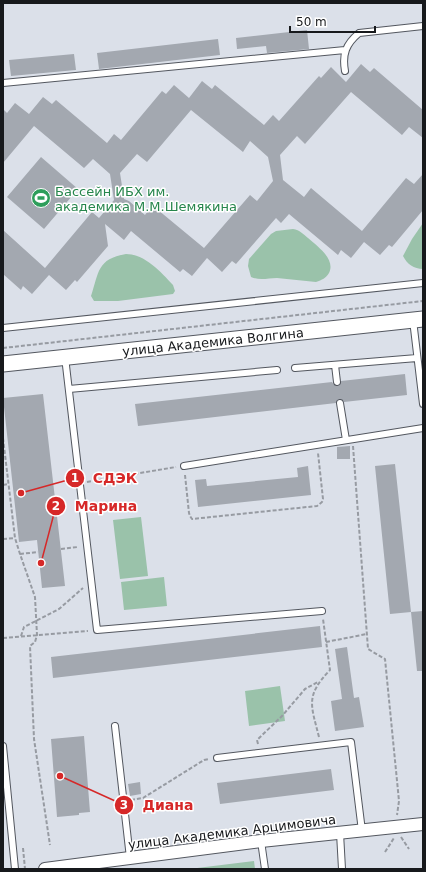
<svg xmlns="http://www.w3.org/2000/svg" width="426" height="872" font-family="'DejaVu Sans',sans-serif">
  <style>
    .green { fill: #9ac2aa }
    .building { fill: #a3a8b0; fill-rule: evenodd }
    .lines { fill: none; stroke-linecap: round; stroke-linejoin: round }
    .service-casing { stroke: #53575f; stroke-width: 8 }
    .minor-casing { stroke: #53575f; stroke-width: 14 }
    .tertiary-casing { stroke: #53575f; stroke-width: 17 }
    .path { stroke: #979ba2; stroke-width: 2; stroke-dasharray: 4 2; stroke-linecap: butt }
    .service { stroke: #fff; stroke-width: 6 }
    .minor { stroke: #fff; stroke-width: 12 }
    .tertiary { stroke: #fff; stroke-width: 15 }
    .labels { text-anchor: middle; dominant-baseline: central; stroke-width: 3; stroke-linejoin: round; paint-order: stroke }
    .leisure-label { font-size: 13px; fill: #27864d; stroke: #fff; text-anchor: start }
    .street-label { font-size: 13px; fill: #17191c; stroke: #fff }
    .leader { fill: none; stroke: #d62828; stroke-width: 1.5 }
    .callout-dot { fill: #d62828; stroke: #fff; stroke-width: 1.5 }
    .mark-label { font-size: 12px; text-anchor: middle; font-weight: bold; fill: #fff }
    .callout-label { font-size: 14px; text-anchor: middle; font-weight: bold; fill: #d62828; stroke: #fff; stroke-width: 3; stroke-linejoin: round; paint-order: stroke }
  </style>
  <rect width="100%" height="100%" fill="#dbe0e9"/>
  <path class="green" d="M 423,223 L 423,269 C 414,269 407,264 403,256 L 412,239 Z
    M 293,229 C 300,230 303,234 308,238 C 317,246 336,259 329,273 C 326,278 322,280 316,282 C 303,281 290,279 277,278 C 268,278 260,281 251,277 L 248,266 L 249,259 L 271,234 L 276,231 Z
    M 126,254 C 145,254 161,272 173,285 L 175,291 L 173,294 L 118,301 L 94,301 L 91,296 C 99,272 97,259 126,254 Z
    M 141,517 L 148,576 L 120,579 L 113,520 Z
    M 164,577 L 167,606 L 124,610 L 121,582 Z
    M 280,686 L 285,721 L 249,726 L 245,691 Z
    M 254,861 L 255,869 L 189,869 Z"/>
  <path class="building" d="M 307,30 L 309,49 L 267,53 L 266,46 L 237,49 L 236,38 Z
    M 218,39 L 220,55 L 99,69 L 97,53 Z
    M 74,54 L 76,70 L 11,76 L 9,60 Z
    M 361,64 L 370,72 L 374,68 L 423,110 L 423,138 L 409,127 L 402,135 L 351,92 L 305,144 L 297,136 L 280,155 L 283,180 L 304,197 L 311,188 L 362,231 L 406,178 L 414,184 L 423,174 L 423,210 L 392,247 L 389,245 L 380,255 L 364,242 L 351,258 L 341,250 L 338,255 L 289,214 L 281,223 L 276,218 L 236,264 L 232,261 L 222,272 L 207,258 L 192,276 L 183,269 L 180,272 L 131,231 L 124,240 L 105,224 L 108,246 L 77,282 L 75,280 L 66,290 L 49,275 L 32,294 L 23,286 L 21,290 L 3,274 L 3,230 L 45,268 L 92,212 L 99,218 L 114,200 L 110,174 L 93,159 L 84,168 L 34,126 L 3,163 L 3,109 L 7,113 L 15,103 L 29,114 L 43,97 L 52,104 L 56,100 L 107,143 L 114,134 L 121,140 L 162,91 L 166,94 L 174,85 L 189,98 L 202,81 L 212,89 L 215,85 L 264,125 L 273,115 L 279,121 L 319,76 L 321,78 L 331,67 L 346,82 ZM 191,110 L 243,152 L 250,141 L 268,157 L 273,181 L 257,201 L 250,195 L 204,248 L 152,205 L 145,215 L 129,201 L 124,199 L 120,173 L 137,154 L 147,162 Z
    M 41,157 L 78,189 L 44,229 L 7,197 Z
    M 405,374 L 407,395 L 344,402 L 343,400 L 340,399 L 337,400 L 336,403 L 138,426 L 135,404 L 332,382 L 334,385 L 337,386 L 340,385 L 341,381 Z
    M 43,394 L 65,586 L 42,588 L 37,540 L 19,542 L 3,398 Z
    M 350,446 L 350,459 L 337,459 L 337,447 Z
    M 395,464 L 411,612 L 390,614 L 375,466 Z
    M 308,466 L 311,495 L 198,507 L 195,480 L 206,479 L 207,486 L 298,477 L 297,468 Z
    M 423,611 L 423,671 L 417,671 L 411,612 Z
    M 320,626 L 322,647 L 53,678 L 51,657 Z
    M 347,647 L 354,698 L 359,697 L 364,727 L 335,731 L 331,701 L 342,699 L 335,649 Z
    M 84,736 L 90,812 L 79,813 L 79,815 L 57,817 L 51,739 Z
    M 331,769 L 334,790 L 220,804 L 217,783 Z
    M 140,782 L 141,794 L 130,796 L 128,784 Z"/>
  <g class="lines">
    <g class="service-casing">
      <path id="service" d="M 345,71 C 342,54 346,44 359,33 L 423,26
        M 3,83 L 345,50
        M 413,320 L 423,404
        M 3,328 L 423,283
        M 65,357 L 97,630 L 322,611
        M 335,365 L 337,382
        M 295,368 L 417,358
        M 69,389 L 277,370
        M 340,403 L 346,440
        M 184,466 L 423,428
        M 115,726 L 130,858
        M 3,746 L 15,869
        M 217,758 L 351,742 L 362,831
        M 340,833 L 342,869
        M 261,841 L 265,869"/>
    </g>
    <g class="minor-casing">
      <path id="minor" d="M 45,869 L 261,841 L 423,824"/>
    </g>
    <g class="tertiary-casing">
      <path id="tertiary" d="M 3,364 L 423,319"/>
    </g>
    <path class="path" d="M 3,348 L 423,301
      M 3,438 L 15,538 L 20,554 L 35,597 L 37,635 L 35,642 L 30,646 L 34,739 L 50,845
      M 353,446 L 368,649 L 385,659 L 399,801 L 397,815
      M 185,475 L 189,513 L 190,516 L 192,519 L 317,506 L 322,502 L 323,499 L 318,453
      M 87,482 L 176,467
      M 3,485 L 9,484
      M 3,539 L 15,538
      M 61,549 L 78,547
      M 20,554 L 38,552
      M 21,636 L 24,627 L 59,609 L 83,588
      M 3,638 L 88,631
      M 326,642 L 367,634
      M 319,737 C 311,705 305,696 330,670 L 323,619
      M 258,744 L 257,740 L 282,716 L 305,689 L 318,682
      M 131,800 L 143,798 L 204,760 L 209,759
      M 401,837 L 409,849
      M 23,848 L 25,869
      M 385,852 L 394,838"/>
    <use href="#service" class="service"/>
    <use href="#minor" class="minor"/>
    <use href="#tertiary" class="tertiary"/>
  </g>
  <defs>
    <g id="stadium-disc" transform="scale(1)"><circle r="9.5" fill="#2e9e5b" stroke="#fff"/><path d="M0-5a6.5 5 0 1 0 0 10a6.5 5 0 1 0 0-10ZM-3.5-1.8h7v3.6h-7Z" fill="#fff"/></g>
  </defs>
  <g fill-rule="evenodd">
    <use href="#stadium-disc" x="41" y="198"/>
  </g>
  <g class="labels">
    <g class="leisure-label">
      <text x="55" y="191">Бассейн ИБХ им.<tspan x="55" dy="15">академика М.М.Шемякина</tspan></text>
    </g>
    <g class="street-label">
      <text transform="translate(213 342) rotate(-6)">улица Академика Волгина</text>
      <text transform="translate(232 832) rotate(-7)">улица Академика Арцимовича</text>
    </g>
  </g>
  <path class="leader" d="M21 493L75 478M41 563L56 506M60 776L124 805"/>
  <g class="callout-dot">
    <circle cx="21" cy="493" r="4"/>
    <circle cx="41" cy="563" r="4"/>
    <circle cx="60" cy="776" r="4"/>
    <circle cx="75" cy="478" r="10"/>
    <circle cx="56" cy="506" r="10"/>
    <circle cx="124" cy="805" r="10"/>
  </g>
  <g class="mark-label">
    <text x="75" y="482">1</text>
    <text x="56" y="510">2</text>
    <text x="124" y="809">3</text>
  </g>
  <g class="callout-label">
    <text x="115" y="483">СДЭК</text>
    <text x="106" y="511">Марина</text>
    <text x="168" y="810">Диана</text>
  </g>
  <rect width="426" height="872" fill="none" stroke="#17191c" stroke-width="8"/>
  <path d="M290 26v6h85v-6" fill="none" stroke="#17191c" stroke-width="2"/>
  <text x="296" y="26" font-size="12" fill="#17191c" stroke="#ffffff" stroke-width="3" paint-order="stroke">50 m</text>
</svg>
